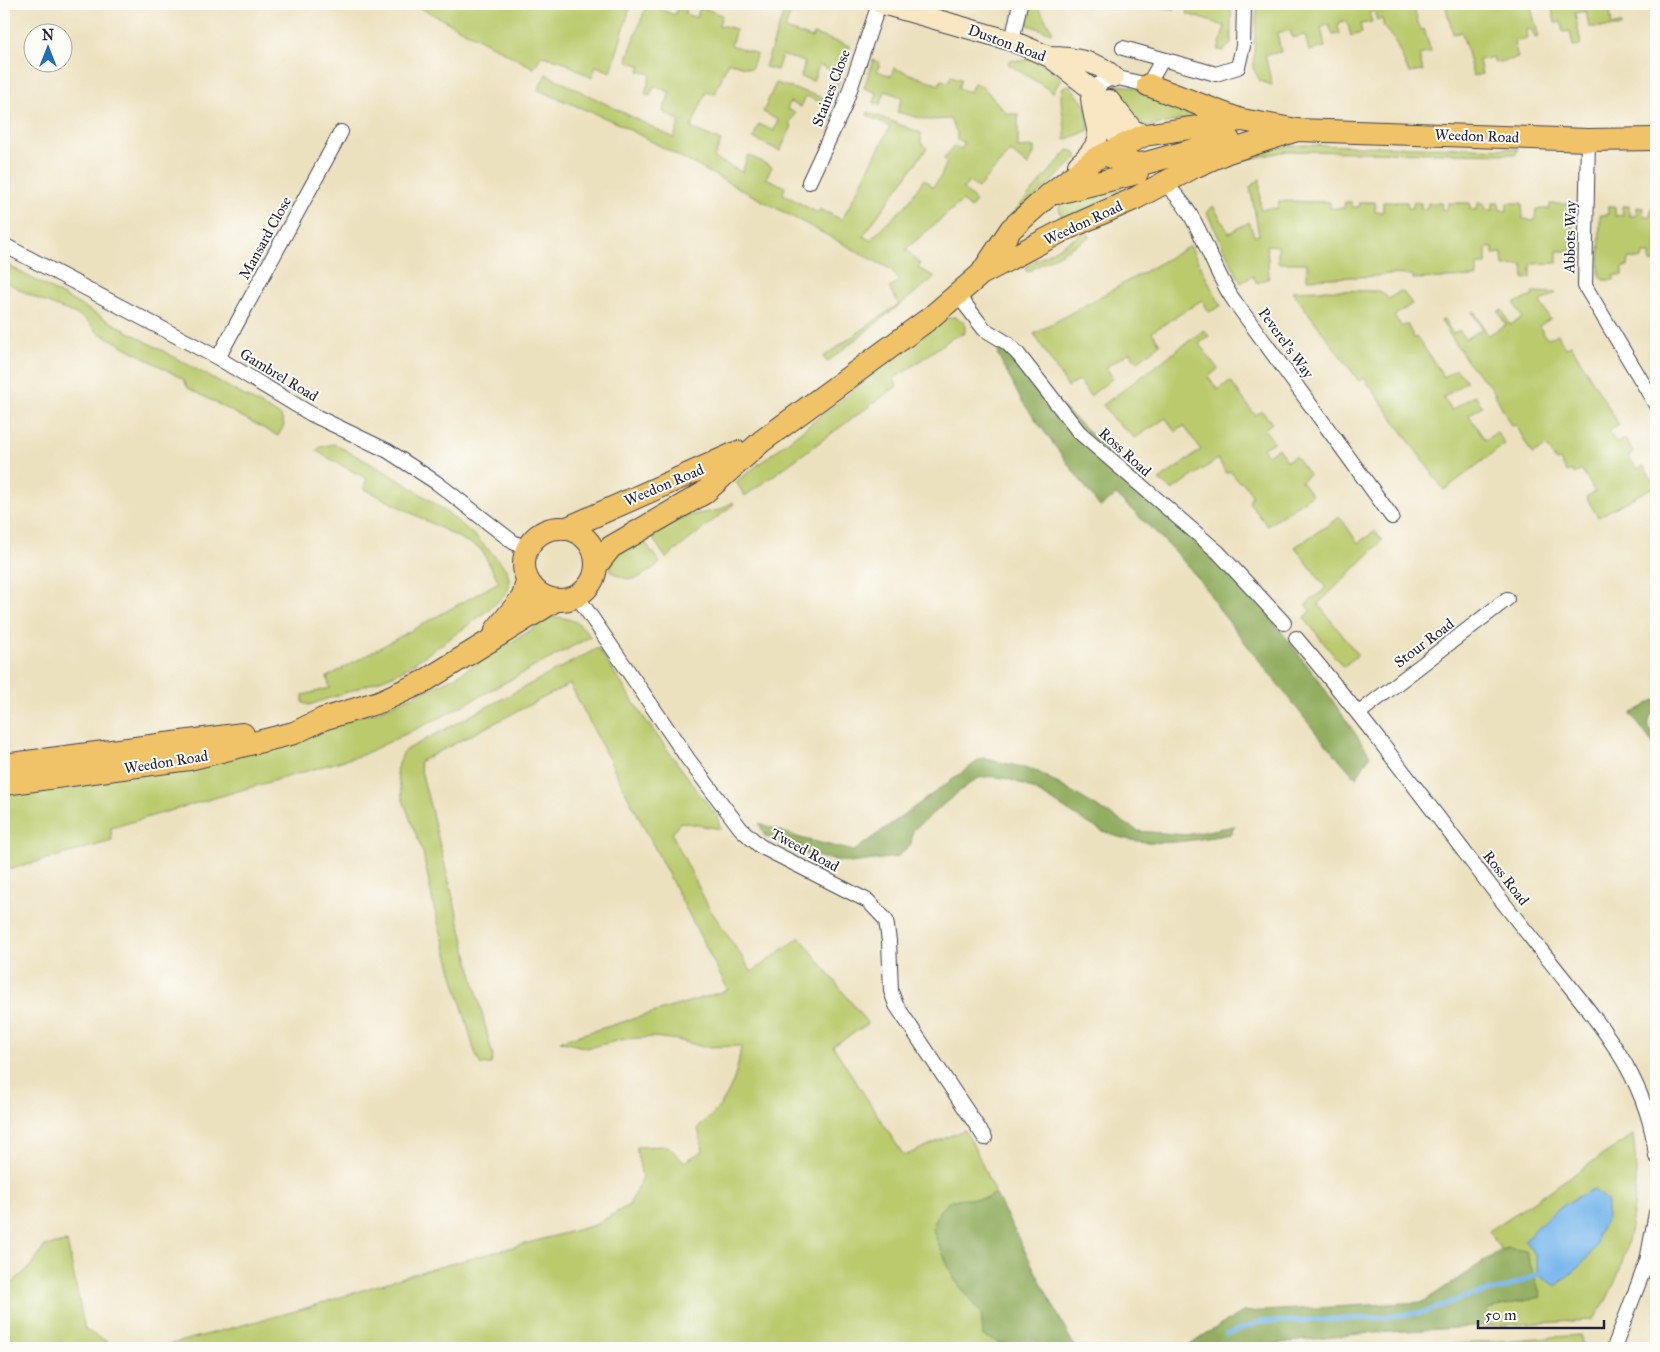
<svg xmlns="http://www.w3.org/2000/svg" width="1660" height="1352" font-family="'IM FELL Great Primer',serif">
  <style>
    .green { fill: #baca6d; stroke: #6e7654 }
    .forest { fill: #93ae60; stroke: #5a684e }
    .water { fill: #78b7ec; stroke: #4d6c94 }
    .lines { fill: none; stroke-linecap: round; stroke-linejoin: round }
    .stream { stroke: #78b7ec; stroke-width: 5 }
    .street-casing { stroke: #403f4f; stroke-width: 16 }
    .secondary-casing { stroke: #403f4f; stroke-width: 22 }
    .primary-casing { stroke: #403f4f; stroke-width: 24 }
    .street { stroke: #fff; stroke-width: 14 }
    .secondary { stroke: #f9e7c3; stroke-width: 20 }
    .primary { stroke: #f1c369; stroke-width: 22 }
    .labels { text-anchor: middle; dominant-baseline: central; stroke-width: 4; stroke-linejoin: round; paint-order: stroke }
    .street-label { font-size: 15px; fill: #22223b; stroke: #fdfcf7 }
  </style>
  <rect width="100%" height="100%" fill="#fdfcf7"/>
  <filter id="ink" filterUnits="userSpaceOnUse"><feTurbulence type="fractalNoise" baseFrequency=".02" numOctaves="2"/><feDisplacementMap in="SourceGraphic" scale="10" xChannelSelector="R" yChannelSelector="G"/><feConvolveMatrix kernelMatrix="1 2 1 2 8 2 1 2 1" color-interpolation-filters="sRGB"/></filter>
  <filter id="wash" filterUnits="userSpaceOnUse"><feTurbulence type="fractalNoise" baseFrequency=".0096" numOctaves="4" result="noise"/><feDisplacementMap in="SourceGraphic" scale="20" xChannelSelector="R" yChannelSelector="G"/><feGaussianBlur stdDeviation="1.12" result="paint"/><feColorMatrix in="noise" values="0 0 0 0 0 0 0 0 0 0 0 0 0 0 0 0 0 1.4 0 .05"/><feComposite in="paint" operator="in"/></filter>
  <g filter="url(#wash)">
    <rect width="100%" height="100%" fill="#ece1bf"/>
    <path class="green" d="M 413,4 L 631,4 L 611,72 L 596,66 L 592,78 L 560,60 L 541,56 L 534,68 Z
      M 647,4 L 654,4 L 654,7 L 675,15 L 679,4 L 688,4 L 685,14 L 697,18 L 700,7 L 722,15 L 719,25 L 736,29 L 731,45 L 757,54 L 751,69 L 728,62 L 715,94 L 706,92 L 691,128 L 719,140 L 721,141 L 714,158 L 742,172 L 748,155 L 772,167 L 766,178 L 785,187 L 783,194 L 818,213 L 820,209 L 842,220 L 890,127 L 867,115 L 868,112 L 921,133 L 921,143 L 927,148 L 863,236 L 870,240 L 908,203 L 924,179 L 933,187 L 941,176 L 947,162 L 944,159 L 953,146 L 962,149 L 964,142 L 957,140 L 957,133 L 950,119 L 928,120 L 897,112 L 902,97 L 885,91 L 880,105 L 874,103 L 877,93 L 864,88 L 873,60 L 880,63 L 877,71 L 891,76 L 894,68 L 939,85 L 941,80 L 949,82 L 951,76 L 961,79 L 958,88 L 970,92 L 974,83 L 983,87 L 1007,114 L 1018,114 L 1018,148 L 1034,147 L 1034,153 L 1028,166 L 1010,151 L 978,188 L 969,182 L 963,189 L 976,201 L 971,208 L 962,201 L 906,249 L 920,264 L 918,268 L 935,277 L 827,362 L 823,357 L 899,304 L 889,288 L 899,281 L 892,270 L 615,122 L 538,90 L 546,74 L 674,138 L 680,121 L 663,112 L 670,92 L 654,86 L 650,96 L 645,93 L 651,74 L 639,71 L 641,66 L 628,61 L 628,56 Z
      M 1030,4 L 1036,4 L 1052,30 L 1052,33 L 1028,25 L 1026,20 Z
      M 1150,4 L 1231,4 L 1231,44 L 1223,51 L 1218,50 L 1225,26 L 1187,14 L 1188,9 L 1175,5 L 1174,10 Z
      M 1257,4 L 1413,4 L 1420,30 L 1424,29 L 1431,52 L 1419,55 L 1423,71 L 1409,73 L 1394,39 L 1384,28 L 1382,19 L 1377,20 L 1374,11 L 1369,13 L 1372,22 L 1360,24 L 1362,33 L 1351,36 L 1348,25 L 1344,21 L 1340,22 L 1338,26 L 1340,34 L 1333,35 L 1329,25 L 1321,27 L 1325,47 L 1309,51 L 1305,35 L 1292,38 L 1290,30 L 1277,33 L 1281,52 L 1265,55 L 1272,85 L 1260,81 L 1253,68 Z
      M 1445,4 L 1530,4 L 1539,37 L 1535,38 L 1531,29 L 1526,30 L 1527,38 L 1514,42 L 1518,58 L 1495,63 L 1493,57 L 1479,60 L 1482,74 L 1473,76 L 1462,32 L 1453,34 Z
      M 1551,4 L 1618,4 L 1618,9 L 1610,10 L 1612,25 L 1621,24 L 1621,27 L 1589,27 L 1586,11 L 1575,13 L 1581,45 L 1573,46 L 1570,31 L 1563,32 L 1561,22 L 1555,23 Z
      M 786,6 L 792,8 L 785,29 L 812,38 L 814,34 L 850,46 L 837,89 L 832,87 L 836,72 L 819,65 L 813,81 L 801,77 L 805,62 L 782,55 L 777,70 L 765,67 Z
      M 1034,58 L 1062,78 L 1053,92 L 1008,64 L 1010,60 L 1021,61 Z
      M 776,83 L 824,98 L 822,103 L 806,96 L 801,107 L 790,102 L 787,109 L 795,113 L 789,124 L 792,126 L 780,151 L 753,138 L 759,124 L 774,131 L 778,120 L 763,112 Z
      M 1070,85 L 1086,107 L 1089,130 L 1065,140 C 1067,124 1057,99 1063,87 Z
      M 1116,85 L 1128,86 L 1213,114 L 1145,127 L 1127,111 L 1110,90 Z
      M 1302,145 L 1518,149 L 1516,154 L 1287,151 L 1221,165 L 1274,148 Z
      M 1068,150 L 1075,152 L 1078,157 L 997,232 Z
      M 1260,179 L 1260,209 L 1278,208 L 1279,201 L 1330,202 L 1330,208 L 1344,208 L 1345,202 L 1351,202 L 1352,207 L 1359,207 L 1360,202 L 1375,202 L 1375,211 L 1383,212 L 1383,202 L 1407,202 L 1408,208 L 1413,208 L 1413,202 L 1421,203 L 1421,209 L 1427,209 L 1428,203 L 1442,203 L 1441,209 L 1447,210 L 1448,203 L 1470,203 L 1470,209 L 1477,210 L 1478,203 L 1484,203 L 1485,210 L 1493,210 L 1493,203 L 1499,203 L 1500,210 L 1507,211 L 1507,203 L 1522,203 L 1523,219 L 1535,220 L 1536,209 L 1550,209 L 1550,204 L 1572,204 L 1573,251 L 1557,251 L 1557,263 L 1531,264 L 1531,278 L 1524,279 L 1523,265 L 1503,266 L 1502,253 L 1493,254 L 1493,248 L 1486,248 L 1486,264 L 1477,264 L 1477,277 L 1413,279 L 1413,275 L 1384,274 L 1378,276 L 1307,279 L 1307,263 L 1278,263 L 1278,246 L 1267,245 L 1269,278 L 1257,283 L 1253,276 L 1241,283 L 1207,213 L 1213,206 L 1229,233 L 1249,222 L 1254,236 L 1259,235 L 1250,187 Z
      M 1121,185 L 1118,193 L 1071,218 L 1066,219 L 1061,215 L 1059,208 L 1062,202 Z
      M 1608,206 L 1615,206 L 1615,216 L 1623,215 L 1622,206 L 1629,206 L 1629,216 L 1637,215 L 1637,207 L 1643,208 L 1643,216 L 1650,216 L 1651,208 L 1656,208 L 1656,262 L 1650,262 L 1650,254 L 1643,254 L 1642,259 L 1629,258 L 1628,267 L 1623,267 L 1623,275 L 1614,275 L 1614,280 L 1603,280 L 1599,275 L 1600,215 L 1608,215 Z
      M 1087,231 L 1090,237 L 1027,272 L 1025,267 Z
      M 1190,246 L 1221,306 L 1209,312 L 1202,300 L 1152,332 L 1160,344 L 1137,362 L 1130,352 L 1106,367 L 1113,378 L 1090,396 L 1079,380 L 1068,387 L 1034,334 Z
      M 4,263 L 281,416 L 284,425 L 278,436 L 188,388 L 183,379 L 96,331 C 82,312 70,313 50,304 C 34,298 19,289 4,281 Z
      M 1320,290 L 1376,291 L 1382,292 L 1389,299 L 1399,292 L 1404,293 L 1412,304 L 1394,316 L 1402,327 L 1407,324 L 1414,338 L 1417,337 L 1444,377 L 1456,369 L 1467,381 L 1443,398 L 1452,410 L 1475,395 L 1482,406 L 1469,415 L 1485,440 L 1497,432 L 1505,444 L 1444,490 L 1364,378 L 1359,381 L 1292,291 Z
      M 1532,292 L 1556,293 L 1540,302 L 1550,319 L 1539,326 L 1547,339 L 1558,334 L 1565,348 L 1571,345 L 1619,425 L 1609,431 L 1616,443 L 1625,439 L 1633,453 L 1628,456 L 1637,469 L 1644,466 L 1655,486 L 1598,517 L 1586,497 L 1595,492 L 1582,470 L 1574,474 L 1572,470 L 1567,472 L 1560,460 L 1556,461 L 1547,446 L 1532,454 L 1516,425 L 1511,426 L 1492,388 L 1469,364 L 1441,321 L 1444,319 L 1453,334 L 1459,330 L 1465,339 L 1482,329 L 1472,312 L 1474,311 L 1488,335 L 1506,325 L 1498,311 L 1502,310 L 1510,325 L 1522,318 L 1514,303 L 1533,296 Z
      M 955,317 L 965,323 L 965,333 L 952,338 L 894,379 L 897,386 L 745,496 L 736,482 L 946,318 Z
      M 1204,330 L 1209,336 L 1199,344 L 1218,369 L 1208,377 L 1218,390 L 1230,381 L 1255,415 L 1262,411 L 1272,423 L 1264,429 L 1274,442 L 1263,448 L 1268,455 L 1278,448 L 1287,461 L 1295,456 L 1309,474 L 1301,481 L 1312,495 L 1267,526 L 1249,502 L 1252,495 L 1242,481 L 1240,483 L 1230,471 L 1226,473 L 1218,459 L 1172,490 L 1159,480 L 1201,450 L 1184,426 L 1175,432 L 1166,418 L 1135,438 L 1113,419 L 1103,405 Z
      M 334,444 C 399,478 457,511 505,568 C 509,576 512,585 506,593 C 498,606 411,667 395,674 C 367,686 338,695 309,705 L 303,703 L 303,695 L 330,688 L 327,677 L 499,582 L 481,549 L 363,488 L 367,479 L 316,451 L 320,447 Z
      M 733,502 L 734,504 L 666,558 L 650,534 L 686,516 L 720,510 Z
      M 1340,517 L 1358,543 L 1375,531 L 1382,541 L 1318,604 L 1358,655 L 1343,667 L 1304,618 L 1311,611 L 1305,605 L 1326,588 L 1295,547 Z
      M 642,538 L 660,563 C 639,578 634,586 610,571 L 611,558 Z
      M 552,617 C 568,617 582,622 590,637 L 441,717 L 362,755 L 111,828 L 112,841 L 4,871 L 4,789 L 374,713 L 453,678 Z
      M 598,648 L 644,718 L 717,817 L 721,829 L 680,822 L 672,834 L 708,906 L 752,972 L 800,937 L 868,1024 L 833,1046 L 904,1156 L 964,1130 C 978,1149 984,1172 995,1193 L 987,1198 L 971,1200 L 948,1261 L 954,1279 L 982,1313 L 983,1336 L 1013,1348 L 156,1348 L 303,1309 L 413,1274 L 595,1225 L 629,1205 L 642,1177 L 636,1147 L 668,1146 L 684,1162 L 703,1151 L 698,1128 C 727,1104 736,1083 741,1046 L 703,1047 L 678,1040 L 654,1037 L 625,1039 L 587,1048 L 560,1041 L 728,990 L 570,684 L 419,762 L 493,1057 L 491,1064 L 481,1065 L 476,1056 L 434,908 L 423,853 L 403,800 L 396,770 L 404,751 Z
      M 1633,1135 C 1634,1147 1636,1159 1636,1170 C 1637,1215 1623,1286 1592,1320 L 1489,1326 L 1487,1309 L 1540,1297 L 1508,1248 L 1501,1250 L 1489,1231 Z
      M 67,1242 L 85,1330 L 108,1342 L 128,1348 L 4,1348 L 4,1290 L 29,1268 L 45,1246 Z
      M 1580,1335 L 1584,1348 L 1407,1348 Z"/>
    <path class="forest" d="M 1003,348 L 1216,557 L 1265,610 L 1322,685 L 1370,755 L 1356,778 L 1317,734 L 1221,612 C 1195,567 1154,531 1116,495 L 1100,507 L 1021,400 L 997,353 Z
      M 1656,699 L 1656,711 L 1650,716 L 1648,727 L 1656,737 L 1656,748 L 1631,714 Z
      M 982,758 L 1035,770 L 1138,831 L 1186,835 L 1235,826 L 1230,834 C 1191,841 1148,849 1110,834 C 1073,821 1021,767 979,778 C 971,780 923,822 913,830 L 911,844 L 897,857 L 851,863 L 808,855 L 765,836 L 759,823 L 800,838 L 854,851 Z
      M 995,1193 L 1075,1348 L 1013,1348 L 983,1336 L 981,1313 L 954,1279 L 932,1229 L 940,1210 L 951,1200 L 987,1198 Z
      M 1508,1248 L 1526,1251 L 1541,1297 L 1487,1309 L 1489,1326 L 1359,1334 L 1272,1344 L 1256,1348 L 1186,1348 L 1207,1333 L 1243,1312 L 1423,1302 L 1501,1250 Z"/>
    <path class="water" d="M 1593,1189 L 1607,1200 L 1607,1218 L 1597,1236 L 1596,1247 L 1583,1263 L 1556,1286 L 1539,1274 L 1535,1255 L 1525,1241 C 1544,1217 1565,1202 1593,1189 Z"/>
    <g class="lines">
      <path class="stream" d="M 1227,1334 L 1260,1322 L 1375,1318 L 1425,1312 L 1468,1296 L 1505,1288 L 1539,1274"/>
    </g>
  </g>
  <g filter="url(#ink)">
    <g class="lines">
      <g class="street-casing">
        <path id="street" d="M 1012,41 L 1020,4
          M 1123,48 L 1216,74 L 1238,67 L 1243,46 L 1244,4
          M 1091,88 L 1114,77 L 1148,85 L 1162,60
          M 1588,140 L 1585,286 L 1656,405
          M 809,182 L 844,107 L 879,4
          M 1163,183 C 1201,212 1208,265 1235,302 C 1288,374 1340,445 1392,517
          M 4,245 L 218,358 L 311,414 L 388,451 L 437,483 L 513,542 L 527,549
          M 957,294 L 984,329 L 1007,343 L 1018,354 L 1079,432 L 1218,552 L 1284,623
          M 218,358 L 341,132
          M 577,596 L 688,759 L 741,829 L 760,846 L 868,901 L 886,920 L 889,941 L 891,991 L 896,1005 L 985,1138
          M 1296,638 C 1363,717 1425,800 1488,883 C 1514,917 1541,950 1568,984 C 1610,1036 1649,1087 1656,1156
          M 1359,713 L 1507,599
          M 1614,1348 L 1647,1261 L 1656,1213"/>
      </g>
      <g class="secondary-casing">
        <path id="secondary" d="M 882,4 L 1012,41 L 1050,57 L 1095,92 L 1122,145
          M 1050,57 C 1070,57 1099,61 1114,77
          M 1109,100 L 1133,130 L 1145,135
          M 1078,165 C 1110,136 1094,133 1091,98"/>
      </g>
      <g class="primary-casing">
        <path id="primary" d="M 1148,85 L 1241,120
          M 1105,154 L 1123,162 L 1142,164 L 1229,140
          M 1057,193 L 1137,173
          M 983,271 L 1011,229 L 1049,195 L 1095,159 L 1145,135 L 1242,120 L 1297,130 L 1588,140 L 1656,139
          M524 564a36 36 0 1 1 72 0a36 36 0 1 1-72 0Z
          M 565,529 L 738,452
          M 596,566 L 611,547 L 704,493 L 762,441 L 930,318 L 981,274 L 1064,230 L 1136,198 L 1194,167 L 1228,152 L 1297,130
          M 496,630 L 523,597 L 527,581
          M 4,765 L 243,734
          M 4,784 L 189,759 L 294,733 L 323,719 L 379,702 L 423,682 L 556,600"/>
      </g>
      <use href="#street" class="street"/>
      <use href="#secondary" class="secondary"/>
      <use href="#primary" class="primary"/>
    </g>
  </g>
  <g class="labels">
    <g class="street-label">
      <text transform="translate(1007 43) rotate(20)">Duston Road</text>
      <text transform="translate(831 88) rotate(-69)">Staines Close</text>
      <text transform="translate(1477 136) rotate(2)">Weedon Road</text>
      <text transform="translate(1083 223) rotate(-25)">Weedon Road</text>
      <text transform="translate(1570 237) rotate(-89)">Abbots Way</text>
      <text transform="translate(265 238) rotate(-61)">Mansard Close</text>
      <text transform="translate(1286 343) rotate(54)">Peverel's Way</text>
      <text transform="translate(279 375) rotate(31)">Gambrel Road</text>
      <text transform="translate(1125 452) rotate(42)">Ross Road</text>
      <text transform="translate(664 485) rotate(-23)">Weedon Road</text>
      <text transform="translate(1424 643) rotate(-37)">Stour Road</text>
      <text transform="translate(166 762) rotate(-9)">Weedon Road</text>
      <text transform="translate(805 850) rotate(28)">Tweed Road</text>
      <text transform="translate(1506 878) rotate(52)">Ross Road</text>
    </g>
  </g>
  <rect width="1660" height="1352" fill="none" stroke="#fdfcf7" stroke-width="20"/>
  <g transform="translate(48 48)"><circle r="24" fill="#fdfcf7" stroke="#a5a5ac"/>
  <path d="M0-4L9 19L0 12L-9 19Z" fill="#1f6fb2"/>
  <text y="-8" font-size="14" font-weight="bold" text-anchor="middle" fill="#22223b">N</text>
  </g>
  <path d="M1478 1320v8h126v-8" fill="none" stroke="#22223b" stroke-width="2.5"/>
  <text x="1485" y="1320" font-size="15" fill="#22223b" stroke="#fdfcf7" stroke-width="4" paint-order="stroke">50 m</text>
</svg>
